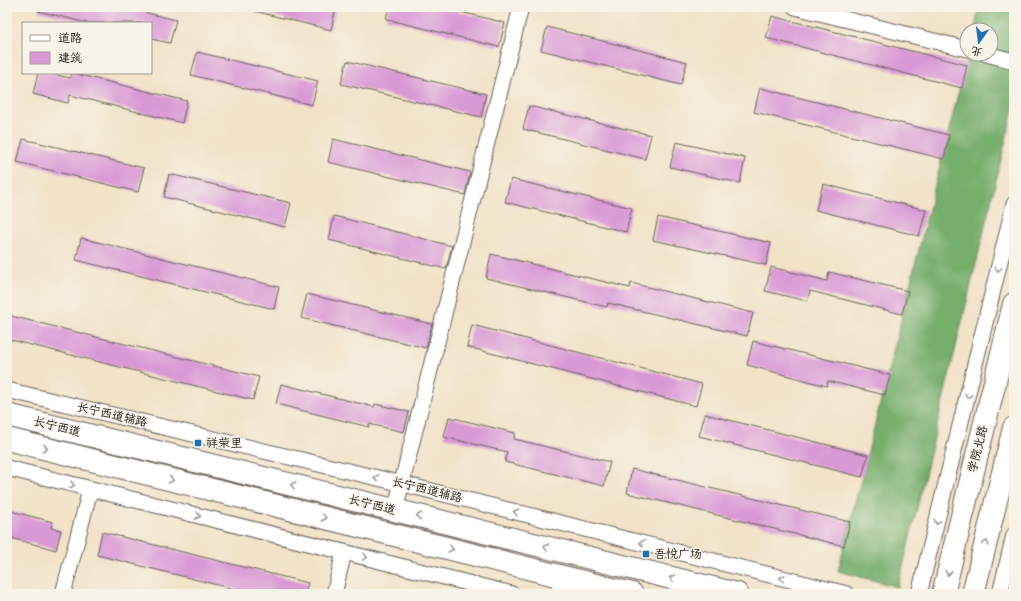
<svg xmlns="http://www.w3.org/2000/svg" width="1021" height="601" font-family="Pangolin,'LXGW WenKai TC',sans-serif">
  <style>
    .forest { fill: #76ae6c; stroke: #496544 }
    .building { fill: #d999d5 }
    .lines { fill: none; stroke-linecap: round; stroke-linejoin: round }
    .minor-casing { stroke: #676158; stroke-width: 17 }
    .primary-casing { stroke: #676158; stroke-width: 24 }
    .minor { stroke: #fff; stroke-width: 15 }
    .primary { stroke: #fff; stroke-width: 22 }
    .oneway { stroke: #999 }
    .poi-dot { fill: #1f6fb2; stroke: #f7f3e8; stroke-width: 1.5 }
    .labels { text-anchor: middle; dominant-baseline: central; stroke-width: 3; stroke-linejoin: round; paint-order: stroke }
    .street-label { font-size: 12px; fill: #1c1c1c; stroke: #f7f3e8 }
    .poi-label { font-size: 12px; fill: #1c1c1c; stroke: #f7f3e8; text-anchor: start }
  </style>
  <rect width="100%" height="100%" fill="#f7f3e8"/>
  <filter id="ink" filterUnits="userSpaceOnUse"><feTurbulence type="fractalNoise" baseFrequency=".025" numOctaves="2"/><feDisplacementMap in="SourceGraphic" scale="8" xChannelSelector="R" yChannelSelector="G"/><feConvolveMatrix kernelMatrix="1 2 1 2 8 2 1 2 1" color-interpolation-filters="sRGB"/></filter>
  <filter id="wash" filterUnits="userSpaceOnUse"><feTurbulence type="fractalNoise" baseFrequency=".012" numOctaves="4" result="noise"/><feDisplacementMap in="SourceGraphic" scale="16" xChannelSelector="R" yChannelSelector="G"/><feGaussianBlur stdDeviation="0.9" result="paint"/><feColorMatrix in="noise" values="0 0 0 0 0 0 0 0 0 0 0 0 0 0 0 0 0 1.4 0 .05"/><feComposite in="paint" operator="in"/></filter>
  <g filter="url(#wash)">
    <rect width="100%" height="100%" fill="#f2e2c8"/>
    <path class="forest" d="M 980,7 L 1014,7 L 1014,106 L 898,587 L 838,571 L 968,54 L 991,54 L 991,30 L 974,30 Z"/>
    <g id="blocks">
      <path class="building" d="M 39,7 L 122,7 L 176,20 L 170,43 L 151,39 L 151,23 L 87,23 L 38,11 Z
        M 254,7 L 336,7 L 331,30 L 254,11 Z
        M 389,7 L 441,7 L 505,23 L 499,47 L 386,19 Z
        M 772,16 L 967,65 L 962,88 L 766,38 Z
        M 547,27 L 687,62 L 681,85 L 541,50 Z
        M 197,52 L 318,81 L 312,105 L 191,75 Z
        M 347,61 L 486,94 L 481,117 L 341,84 Z
        M 38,73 L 48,73 L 70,78 L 72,73 L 187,101 L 182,123 L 70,95 L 68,103 L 33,94 Z
        M 760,88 L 949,135 L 944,159 L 754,112 Z
        M 529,106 L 651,135 L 645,159 L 523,129 Z
        M 23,139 L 144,168 L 138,192 L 17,162 Z
        M 333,139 L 470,172 L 465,195 L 328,162 Z
        M 676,142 L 745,158 L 740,183 L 670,167 Z
        M 169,174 L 291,203 L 285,227 L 164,197 Z
        M 511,179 L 632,208 L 626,232 L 505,202 Z
        M 823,184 L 926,210 L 919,236 L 816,210 Z
        M 334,216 L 452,246 L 446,269 L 329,240 Z
        M 658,217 L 771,243 L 766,265 L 653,240 Z
        M 81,238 L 279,287 L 274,309 L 76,260 Z
        M 491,254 L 630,288 L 631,283 L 753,313 L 747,336 L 608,303 L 607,307 L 486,278 Z
        M 771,267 L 827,281 L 829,272 L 908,291 L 902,314 L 810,291 L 807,301 L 765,291 Z
        M 307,294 L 432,324 L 426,348 L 301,318 Z
        M 7,315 L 259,377 L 253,400 L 7,339 Z
        M 472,325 L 702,384 L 696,406 L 467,347 Z
        M 753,341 L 890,375 L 885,395 L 828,381 L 827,386 L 747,365 Z
        M 281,384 L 374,407 L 375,404 L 409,412 L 404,432 L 369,424 L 369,427 L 276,404 Z
        M 705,414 L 868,455 L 862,477 L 699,436 Z
        M 449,417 L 515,433 L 514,439 L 610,462 L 604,486 L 505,462 L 507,452 L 444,437 Z
        M 632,469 L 850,522 L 844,546 L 627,493 Z
        M 7,510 L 53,522 L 51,528 L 61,530 L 56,550 L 7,537 Z
        M 102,532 L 308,583 L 305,594 L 254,594 L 97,555 Z"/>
    </g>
  </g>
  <g filter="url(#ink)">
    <use href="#blocks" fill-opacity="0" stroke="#676158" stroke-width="1"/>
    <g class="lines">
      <g class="minor-casing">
        <path id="minor" d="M 795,7 L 967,49
          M 986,54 L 1014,61
          M 7,390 L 403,484 L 847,594
          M 7,468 L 512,594
          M 395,510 L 521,7
          M 63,594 L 90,490
          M 334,594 L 344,552
          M 558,594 L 562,576
          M 919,594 L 1014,204
          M 1000,594 L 1014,535"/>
      </g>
      <g class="primary-casing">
        <path id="primary" d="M 7,415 L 737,594
          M 7,439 L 632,594
          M 943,594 L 1014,304
          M 973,594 L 1014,428"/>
      </g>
      <use href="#minor" class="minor"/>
      <use href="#primary" class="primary"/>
    </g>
    <defs><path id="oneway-chevron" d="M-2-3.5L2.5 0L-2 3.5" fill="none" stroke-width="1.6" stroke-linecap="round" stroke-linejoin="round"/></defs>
    <g class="oneway">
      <use href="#oneway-chevron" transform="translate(998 269) rotate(104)"/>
      <use href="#oneway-chevron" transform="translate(968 396) rotate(104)"/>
      <use href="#oneway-chevron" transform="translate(45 448) rotate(14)"/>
      <use href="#oneway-chevron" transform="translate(376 478) rotate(-167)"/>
      <use href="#oneway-chevron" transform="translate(171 480) rotate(14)"/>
      <use href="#oneway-chevron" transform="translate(72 485) rotate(14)"/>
      <use href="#oneway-chevron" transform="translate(293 485) rotate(-166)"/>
      <use href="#oneway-chevron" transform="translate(516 512) rotate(-166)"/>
      <use href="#oneway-chevron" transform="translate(198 516) rotate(14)"/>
      <use href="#oneway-chevron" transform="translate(419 516) rotate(-166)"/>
      <use href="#oneway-chevron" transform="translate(324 518) rotate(14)"/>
      <use href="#oneway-chevron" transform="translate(937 522) rotate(104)"/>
      <use href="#oneway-chevron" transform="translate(642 543) rotate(-166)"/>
      <use href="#oneway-chevron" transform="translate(986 543) rotate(-76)"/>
      <use href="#oneway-chevron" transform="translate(546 547) rotate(-166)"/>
      <use href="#oneway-chevron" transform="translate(451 549) rotate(14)"/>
      <use href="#oneway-chevron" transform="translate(365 557) rotate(14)"/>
      <use href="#oneway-chevron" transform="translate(948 573) rotate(104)"/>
      <use href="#oneway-chevron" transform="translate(672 578) rotate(-166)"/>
      <use href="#oneway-chevron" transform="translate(782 578) rotate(-166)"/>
    </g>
  </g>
  <g class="poi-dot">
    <rect x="194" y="439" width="8" height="8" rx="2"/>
    <rect x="642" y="550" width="8" height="8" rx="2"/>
  </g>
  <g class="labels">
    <g class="street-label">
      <text transform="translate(112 415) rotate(13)">长宁西道辅路</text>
      <text transform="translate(57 427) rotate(14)">长宁西道</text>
      <text transform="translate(978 449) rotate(-76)">学院北路</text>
      <text transform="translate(427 490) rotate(14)">长宁西道辅路</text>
      <text transform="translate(372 505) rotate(14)">长宁西道</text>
    </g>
    <g class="poi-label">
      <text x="206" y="443">祥荣里</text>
      <text x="654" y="554">吾悦广场</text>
    </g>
  </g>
  <rect width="1021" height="601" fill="none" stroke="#f7f3e8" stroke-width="24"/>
  <rect x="22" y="22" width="130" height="52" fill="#f7f3e8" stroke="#9f9d96"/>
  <rect x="30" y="35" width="20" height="6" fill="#ffffff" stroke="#9f9d96"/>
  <text x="58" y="42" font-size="12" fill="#1c1c1c">道路</text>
  <rect x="30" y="52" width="20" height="12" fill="#d999d5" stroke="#9f9d96"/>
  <text x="58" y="62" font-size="12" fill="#1c1c1c">建筑</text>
  <g transform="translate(979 42) rotate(194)"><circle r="19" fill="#f7f3e8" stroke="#9f9d96"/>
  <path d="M0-3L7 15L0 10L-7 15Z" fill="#1f6fb2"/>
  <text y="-6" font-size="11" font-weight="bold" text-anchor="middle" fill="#1c1c1c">北</text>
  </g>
</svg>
